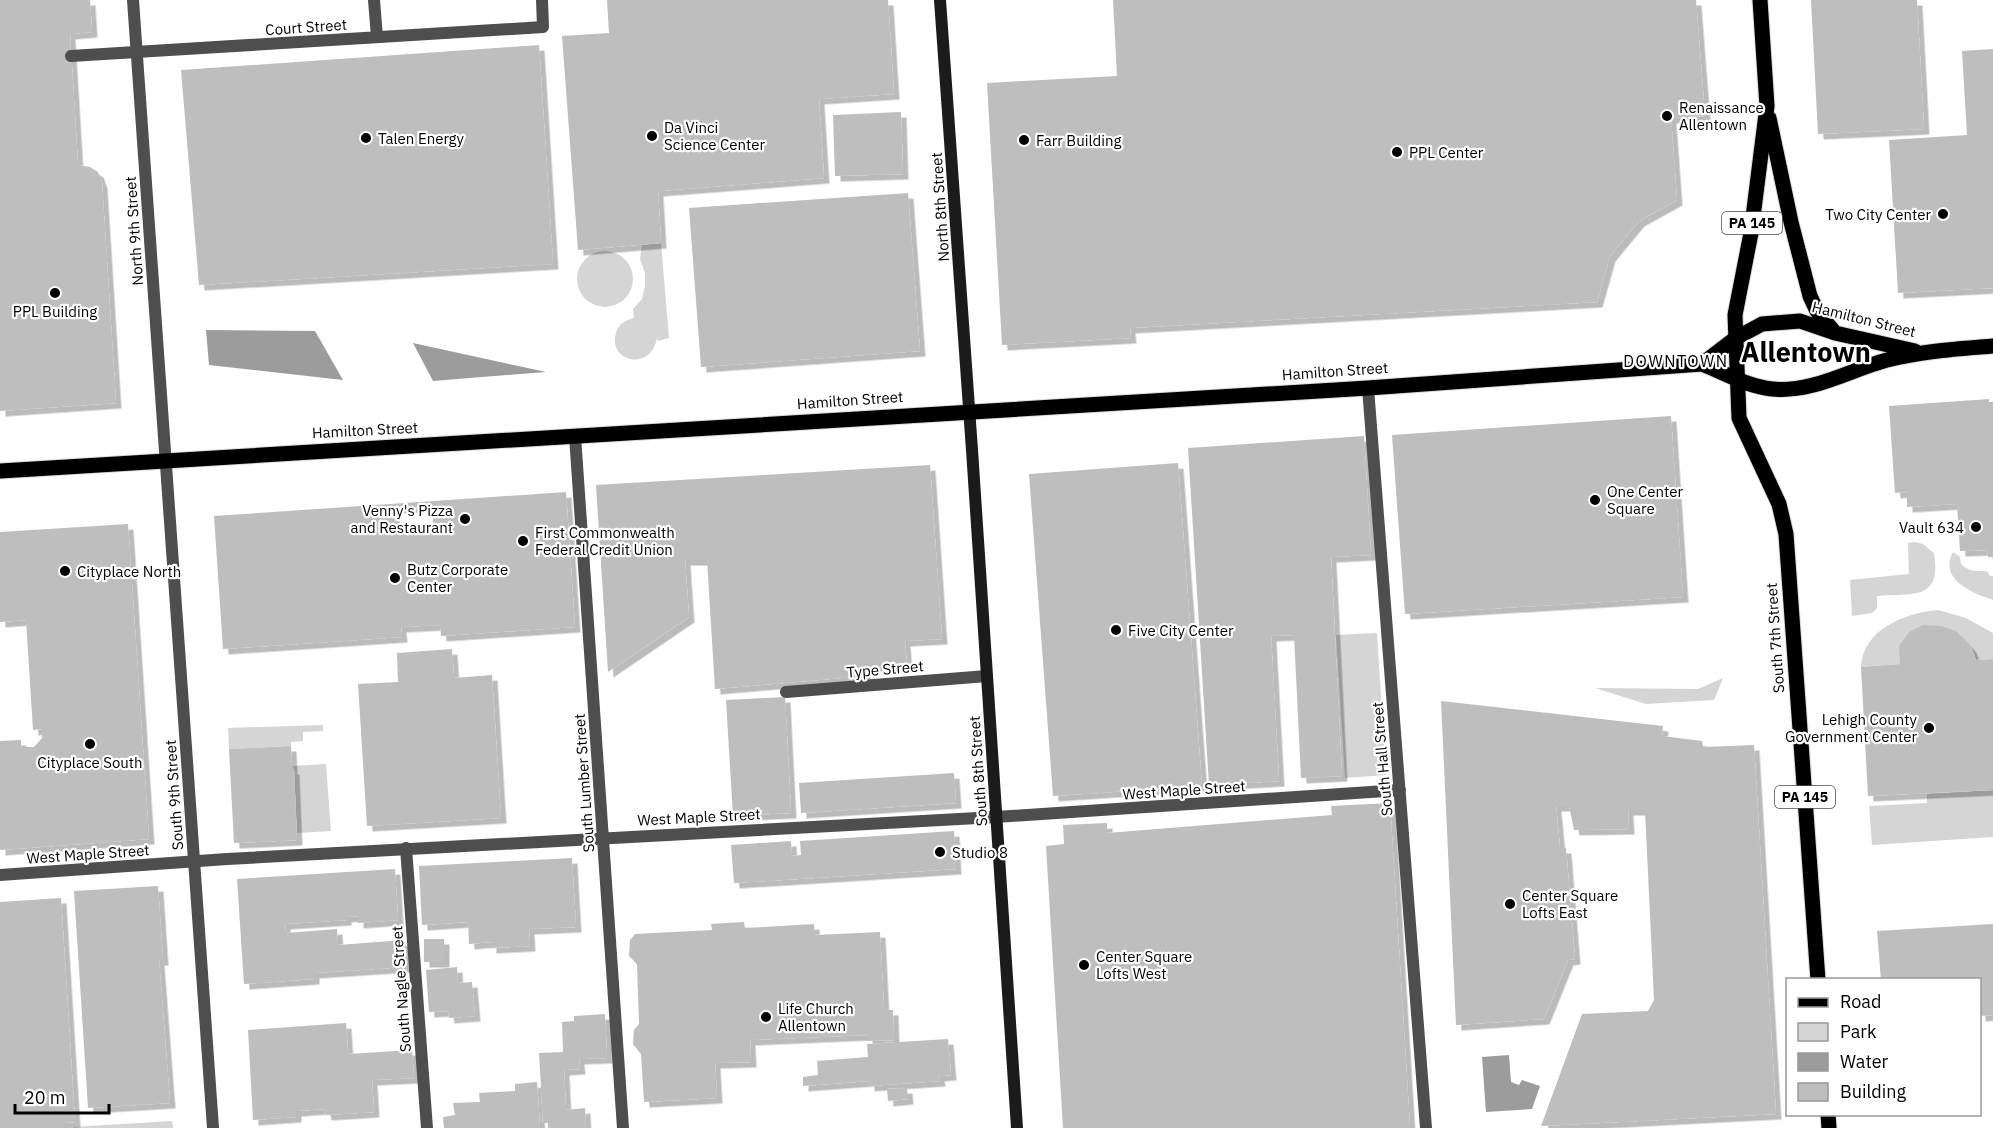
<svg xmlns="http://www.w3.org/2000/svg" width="1993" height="1128" font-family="'IBM Plex Sans',sans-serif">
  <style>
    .green { fill: #d5d5d5 }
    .water { fill: #9c9c9c }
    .building { fill: #bebebe; fill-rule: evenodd; filter: url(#shadow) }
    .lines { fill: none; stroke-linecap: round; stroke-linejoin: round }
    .primary-casing { stroke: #dbdbdb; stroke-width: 17 }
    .service { stroke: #4e4e4e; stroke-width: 12 }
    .minor { stroke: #4e4e4e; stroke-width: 12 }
    .secondary { stroke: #1b1b1b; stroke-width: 12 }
    .primary { stroke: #000; stroke-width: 15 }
    .poi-dot { fill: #000; stroke: #fff; stroke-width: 2 }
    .labels { text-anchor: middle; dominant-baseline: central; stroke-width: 4.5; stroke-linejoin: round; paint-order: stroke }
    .shield { fill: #fff; stroke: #4c4c4c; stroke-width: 1.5 }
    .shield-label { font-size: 14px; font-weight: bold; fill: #000 }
    .street-label { font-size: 15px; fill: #000; stroke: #fff }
    .poi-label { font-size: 15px; fill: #000; stroke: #fff; text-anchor: start }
    .neighbourhood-label { font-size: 16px; letter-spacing: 1.5px; fill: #000; stroke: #fff }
    .town-label { font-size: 27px; font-weight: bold; fill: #000; stroke: #fff }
  </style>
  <defs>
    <filter id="shadow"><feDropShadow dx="5.5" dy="5.5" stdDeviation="0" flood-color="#0004"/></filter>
  </defs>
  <rect width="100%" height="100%" fill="#fff"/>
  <path class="green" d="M 661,243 L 669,338 L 658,341 L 657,338 C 651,373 607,361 616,333 C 618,324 626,320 634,318 L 633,309 L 642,299 L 645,286 L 645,273 L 640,259 L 642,245 Z
    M577 279a28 28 0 1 1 56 0a28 28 0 1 1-56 0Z
    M 1915,542 L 1923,544 L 1934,553 C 1942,601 1913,593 1877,596 L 1877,608 L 1872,613 L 1852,616 L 1850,580 L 1909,574 L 1908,543 Z
    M 1953,552 L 1960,557 L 1961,564 C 1969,572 1976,571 1987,571 L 1990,576 L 1993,576 L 1993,600 C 1972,593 1938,579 1953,552 Z
    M 1938,610 L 1966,618 L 1993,633 L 1993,659 L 1976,660 L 1971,647 L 1900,664 L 1861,667 C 1863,629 1905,613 1938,610 Z
    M 1377,633 L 1386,775 L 1345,778 L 1336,635 Z
    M 1723,678 L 1714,700 L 1646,704 L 1595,688 L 1698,689 Z
    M 323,725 L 323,731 L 303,732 L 303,741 L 291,742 L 291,746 L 229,749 L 228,728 Z
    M 326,764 L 331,831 L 297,833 L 294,769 L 292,766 Z
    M 1993,790 L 1993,837 L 1872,845 L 1869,806 L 1927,803 L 1927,794 Z
    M 172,1121 L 173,1128 L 73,1128 L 73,1127 Z"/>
  <path class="water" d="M 206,330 L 315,331 L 343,380 L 209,365 Z
    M 413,343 L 546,372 L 433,381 Z
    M 1509,1055 L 1511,1082 L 1519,1085 L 1522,1080 L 1540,1086 L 1532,1109 L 1486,1112 L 1482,1057 Z"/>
  <path class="building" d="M 0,0 L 90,0 L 92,32 L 70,34 L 78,165 L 90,167 L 98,172 L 102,183 L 116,403 L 0,411 Z
    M 607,0 L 888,0 L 894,94 L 819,99 L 824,178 L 658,191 L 661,243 L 578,250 L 562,36 L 609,33 Z
    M 1113,0 L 1696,0 L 1705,116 L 1671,118 L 1677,200 L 1639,221 L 1610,256 L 1597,302 L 1130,328 L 1131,338 L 1002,345 L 987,83 L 1117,76 Z
    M 1811,0 L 1917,0 L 1924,129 L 1818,134 Z
    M 539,45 L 553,264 L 199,285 L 181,70 Z
    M 1993,49 L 1993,288 L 1898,293 L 1889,140 L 1967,135 L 1962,51 Z
    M 901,112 L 903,174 L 835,176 L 833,115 Z
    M 908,193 L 920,351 L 701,367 L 689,208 Z
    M 1989,399 L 1989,402 L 1993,402 L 1993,557 L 1988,557 L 1987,550 L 1960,551 L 1957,504 L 1907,507 L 1907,492 L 1895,493 L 1889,406 Z
    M 1671,416 L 1683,597 L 1405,614 L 1392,435 Z
    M 1364,436 L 1371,555 L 1331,557 L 1342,776 L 1301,778 L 1294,635 L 1271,636 L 1279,781 L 1209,785 L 1188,448 Z
    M 1178,463 L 1202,786 L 1053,796 L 1029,474 Z
    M 930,465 L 942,639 L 905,641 L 907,665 L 865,667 L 865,676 L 715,689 L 707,560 L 685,560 L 689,617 L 608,672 L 596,485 Z
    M 566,492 L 575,627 L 441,636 L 440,625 L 401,627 L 402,637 L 223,649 L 214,516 ZM 433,507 L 433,531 L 395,532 L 394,508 Z
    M 128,524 L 149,839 L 0,850 L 0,741 L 21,740 L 21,747 L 34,747 L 42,738 L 42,729 L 33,730 L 26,620 L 0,622 L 0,532 Z
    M 1923,625 L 1941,626 L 1956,631 L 1971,647 L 1976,660 L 1993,659 L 1993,790 L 1868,796 L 1861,667 L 1900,664 L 1899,646 L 1909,632 Z
    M 452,649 L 454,678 L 492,675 L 501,818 L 367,826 L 358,684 L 398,682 L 397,653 Z
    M 785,697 L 791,813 L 733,816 L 726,700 Z
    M 1441,701 L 1663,726 L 1662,736 L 1702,741 L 1703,747 L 1754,745 L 1776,1114 L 1541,1126 L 1582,1014 L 1648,1011 L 1654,1000 L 1645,810 L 1628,810 L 1629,829 L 1574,830 L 1569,806 L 1556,806 L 1560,848 L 1566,848 L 1575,959 L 1568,960 L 1544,1019 L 1456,1025 Z
    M 291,746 L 292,766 L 292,769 L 294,769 L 297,840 L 234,843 L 229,749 Z
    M 954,773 L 956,803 L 801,813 L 799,783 Z
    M 1390,803 L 1410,1128 L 1063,1128 L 1046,846 L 1064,844 L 1063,825 L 1107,823 L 1107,833 L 1332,815 L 1331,806 Z
    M 954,831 L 956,869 L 734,883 L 731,845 L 791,841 L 792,856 L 801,855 L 800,841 Z
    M 572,858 L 576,927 L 529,929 L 530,946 L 491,948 L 491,942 L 469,944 L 468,922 L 422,925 L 419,866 Z
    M 395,869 L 398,920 L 358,923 L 358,916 L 346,917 L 346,920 L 285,924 L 286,933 L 337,929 L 338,945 L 404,940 L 406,967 L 314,973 L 314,979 L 244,984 L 237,879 Z
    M 158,886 L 163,960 L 159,960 L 170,1103 L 88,1108 L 74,891 Z
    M 61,898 L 75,1122 L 64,1123 L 64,1128 L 0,1128 L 0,902 Z
    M 744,922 L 745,928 L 814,924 L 815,935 L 880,932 L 884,1010 L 893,1010 L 894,1040 L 867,1041 L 867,1035 L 750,1040 L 751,1062 L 715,1063 L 717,1098 L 644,1102 L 641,1054 L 633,1044 L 634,1030 L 639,1024 L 637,964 L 629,956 L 630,940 L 635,934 L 712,930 L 711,924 Z
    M 1993,924 L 1993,1015 L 1980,1016 L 1980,980 L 1881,980 L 1877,931 Z
    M 424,939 L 444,939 L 444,962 L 424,962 Z
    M 457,967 L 458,983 L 472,982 L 475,1016 L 449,1018 L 448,1011 L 429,1012 L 426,970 Z
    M 605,1014 L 607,1058 L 579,1059 L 580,1069 L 564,1070 L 566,1110 L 585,1108 L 586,1128 L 548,1128 L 548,1123 L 543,1123 L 539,1053 L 563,1052 L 562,1022 L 574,1021 L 574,1016 Z
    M 346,1023 L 348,1054 L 412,1050 L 414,1078 L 372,1080 L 374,1112 L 326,1115 L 325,1109 L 296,1111 L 296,1117 L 253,1120 L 248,1030 Z
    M 948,1039 L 951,1075 L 939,1076 L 940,1081 L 869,1086 L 869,1081 L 803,1086 L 803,1077 L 818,1075 L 817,1061 L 868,1057 L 867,1044 Z
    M 537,1082 L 540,1128 L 444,1128 L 443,1117 L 455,1115 L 453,1103 L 480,1102 L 479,1093 L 515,1091 L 515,1084 Z
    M 907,1088 L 908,1099 L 888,1101 L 887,1089 Z"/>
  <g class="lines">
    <g class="primary-casing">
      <path id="primary" d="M 1760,0 L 1767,106 L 1751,233 L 1735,315 L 1739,418 L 1779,504 L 1786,534 L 1818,980
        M 1769,118 L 1791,222 L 1810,296 L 1817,311 L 1835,333
        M 1702,364 L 1736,338 L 1762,324 L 1800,321 L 1835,333 L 1915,351
        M 0,471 L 1368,388 L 1702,364 C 1725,373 1746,386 1772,389 C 1813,393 1849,370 1887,360 C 1922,351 1957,349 1993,346
        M 1828,1114 L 1829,1128"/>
    </g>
    <path class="service" d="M 374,0 L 377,37
      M 71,56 L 543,27 L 542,0
      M 1368,388 L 1426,1128
      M 575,436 L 623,1128
      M 786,692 L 987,676
      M 406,848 L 427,1128
      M 0,875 L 227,859 L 996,817 L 1400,790"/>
    <path class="minor" d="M 133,0 L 213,1128"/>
    <path class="secondary" d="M 940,0 L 972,450 L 1017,1128"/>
    <use href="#primary" class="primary"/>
  </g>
  <g class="poi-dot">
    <circle cx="1667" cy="116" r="6"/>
    <circle cx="652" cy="136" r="6"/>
    <circle cx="366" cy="138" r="6"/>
    <circle cx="1024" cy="140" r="6"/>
    <circle cx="1397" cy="152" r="6"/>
    <circle cx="1943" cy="214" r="6"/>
    <circle cx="55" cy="293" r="6"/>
    <circle cx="1595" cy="500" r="6"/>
    <circle cx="465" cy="519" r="6"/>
    <circle cx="1976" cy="527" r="6"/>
    <circle cx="523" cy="541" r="6"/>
    <circle cx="65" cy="571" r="6"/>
    <circle cx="395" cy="578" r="6"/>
    <circle cx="1116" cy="630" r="6"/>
    <circle cx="1929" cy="728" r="6"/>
    <circle cx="90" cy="744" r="6"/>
    <circle cx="940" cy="852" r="6"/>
    <circle cx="1510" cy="904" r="6"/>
    <circle cx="1084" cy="965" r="6"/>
    <circle cx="766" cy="1017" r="6"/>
  </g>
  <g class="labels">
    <g class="shield">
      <rect x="1722" y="212" width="60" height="22" rx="4.5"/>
      <rect x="1775" y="786" width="60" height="22" rx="4.5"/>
    </g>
    <g class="shield-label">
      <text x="1752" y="223">PA 145</text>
      <text x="1805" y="797">PA 145</text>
    </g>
    <g class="street-label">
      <text transform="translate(306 27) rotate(-4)">Court Street</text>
      <text transform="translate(940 207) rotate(-94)">North 8th Street</text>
      <text transform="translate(134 231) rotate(-94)">North 9th Street</text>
      <text transform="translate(1864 319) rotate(14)">Hamilton Street</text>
      <text transform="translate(1335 371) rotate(-4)">Hamilton Street</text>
      <text transform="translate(850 400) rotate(-4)">Hamilton Street</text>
      <text transform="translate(365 430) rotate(-3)">Hamilton Street</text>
      <text transform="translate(1775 638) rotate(-94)">South 7th Street</text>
      <text transform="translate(885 669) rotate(-5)">Type Street</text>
      <text transform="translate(1382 759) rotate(-95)">South Hall Street</text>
      <text transform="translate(978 771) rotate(-94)">South 8th Street</text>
      <text transform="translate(584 783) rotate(-94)">South Lumber Street</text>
      <text transform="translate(1184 790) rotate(-4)">West Maple Street</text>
      <text transform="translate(174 795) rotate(-94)">South 9th Street</text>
      <text transform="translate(699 817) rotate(-3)">West Maple Street</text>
      <text transform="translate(88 854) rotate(-4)">West Maple Street</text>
      <text transform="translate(401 989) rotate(-94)">South Nagle Street</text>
    </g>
    <g class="poi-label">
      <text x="1679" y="107">Renaissance<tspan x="1679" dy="17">Allentown</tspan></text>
      <text x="664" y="127">Da Vinci<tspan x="664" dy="17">Science Center</tspan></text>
      <text x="378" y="138">Talen Energy</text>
      <text x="1036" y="140">Farr Building</text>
      <text x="1409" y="152">PPL Center</text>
      <text x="1931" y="214" text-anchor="end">Two City Center</text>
      <text x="55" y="311" text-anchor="middle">PPL Building</text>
      <text x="1607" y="491">One Center<tspan x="1607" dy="17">Square</tspan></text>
      <text x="453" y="510" text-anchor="end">Venny's Pizza<tspan x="453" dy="17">and Restaurant</tspan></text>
      <text x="1964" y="527" text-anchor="end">Vault 634</text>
      <text x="535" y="532">First Commonwealth<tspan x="535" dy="17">Federal Credit Union</tspan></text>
      <text x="407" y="569">Butz Corporate<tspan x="407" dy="17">Center</tspan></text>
      <text x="77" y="571">Cityplace North</text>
      <text x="1128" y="630">Five City Center</text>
      <text x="1917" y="719" text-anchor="end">Lehigh County<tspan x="1917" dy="17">Government Center</tspan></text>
      <text x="90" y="762" text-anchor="middle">Cityplace South</text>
      <text x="952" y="852">Studio 8</text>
      <text x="1522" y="895">Center Square<tspan x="1522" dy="17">Lofts East</tspan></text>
      <text x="1096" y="956">Center Square<tspan x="1096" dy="17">Lofts West</tspan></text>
      <text x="778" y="1008">Life Church<tspan x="778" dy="17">Allentown</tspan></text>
    </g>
    <g class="neighbourhood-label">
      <text x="1676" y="361">DOWNTOWN</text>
    </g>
    <g class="town-label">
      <text x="1806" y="351">Allentown</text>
    </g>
  </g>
  <rect x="1786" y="978" width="195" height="138" fill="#ffffff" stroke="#999999" stroke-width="1.5"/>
  <rect x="1798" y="998" width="30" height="9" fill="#000000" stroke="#999999" stroke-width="1.5"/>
  <text x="1840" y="1008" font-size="18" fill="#000000">Road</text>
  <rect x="1798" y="1023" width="30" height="18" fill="#d5d5d5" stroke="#999999" stroke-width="1.5"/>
  <text x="1840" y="1038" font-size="18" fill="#000000">Park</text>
  <rect x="1798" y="1053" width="30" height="18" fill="#9c9c9c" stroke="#999999" stroke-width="1.5"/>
  <text x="1840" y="1068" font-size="18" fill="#000000">Water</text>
  <rect x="1798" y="1083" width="30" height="18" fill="#bebebe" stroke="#999999" stroke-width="1.5"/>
  <text x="1840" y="1098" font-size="18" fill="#000000">Building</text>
  <path d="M15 1104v9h94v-9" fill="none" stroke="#000000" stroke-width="3"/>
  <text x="24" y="1104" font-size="18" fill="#000000" stroke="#ffffff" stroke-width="4.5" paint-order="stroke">20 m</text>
</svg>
